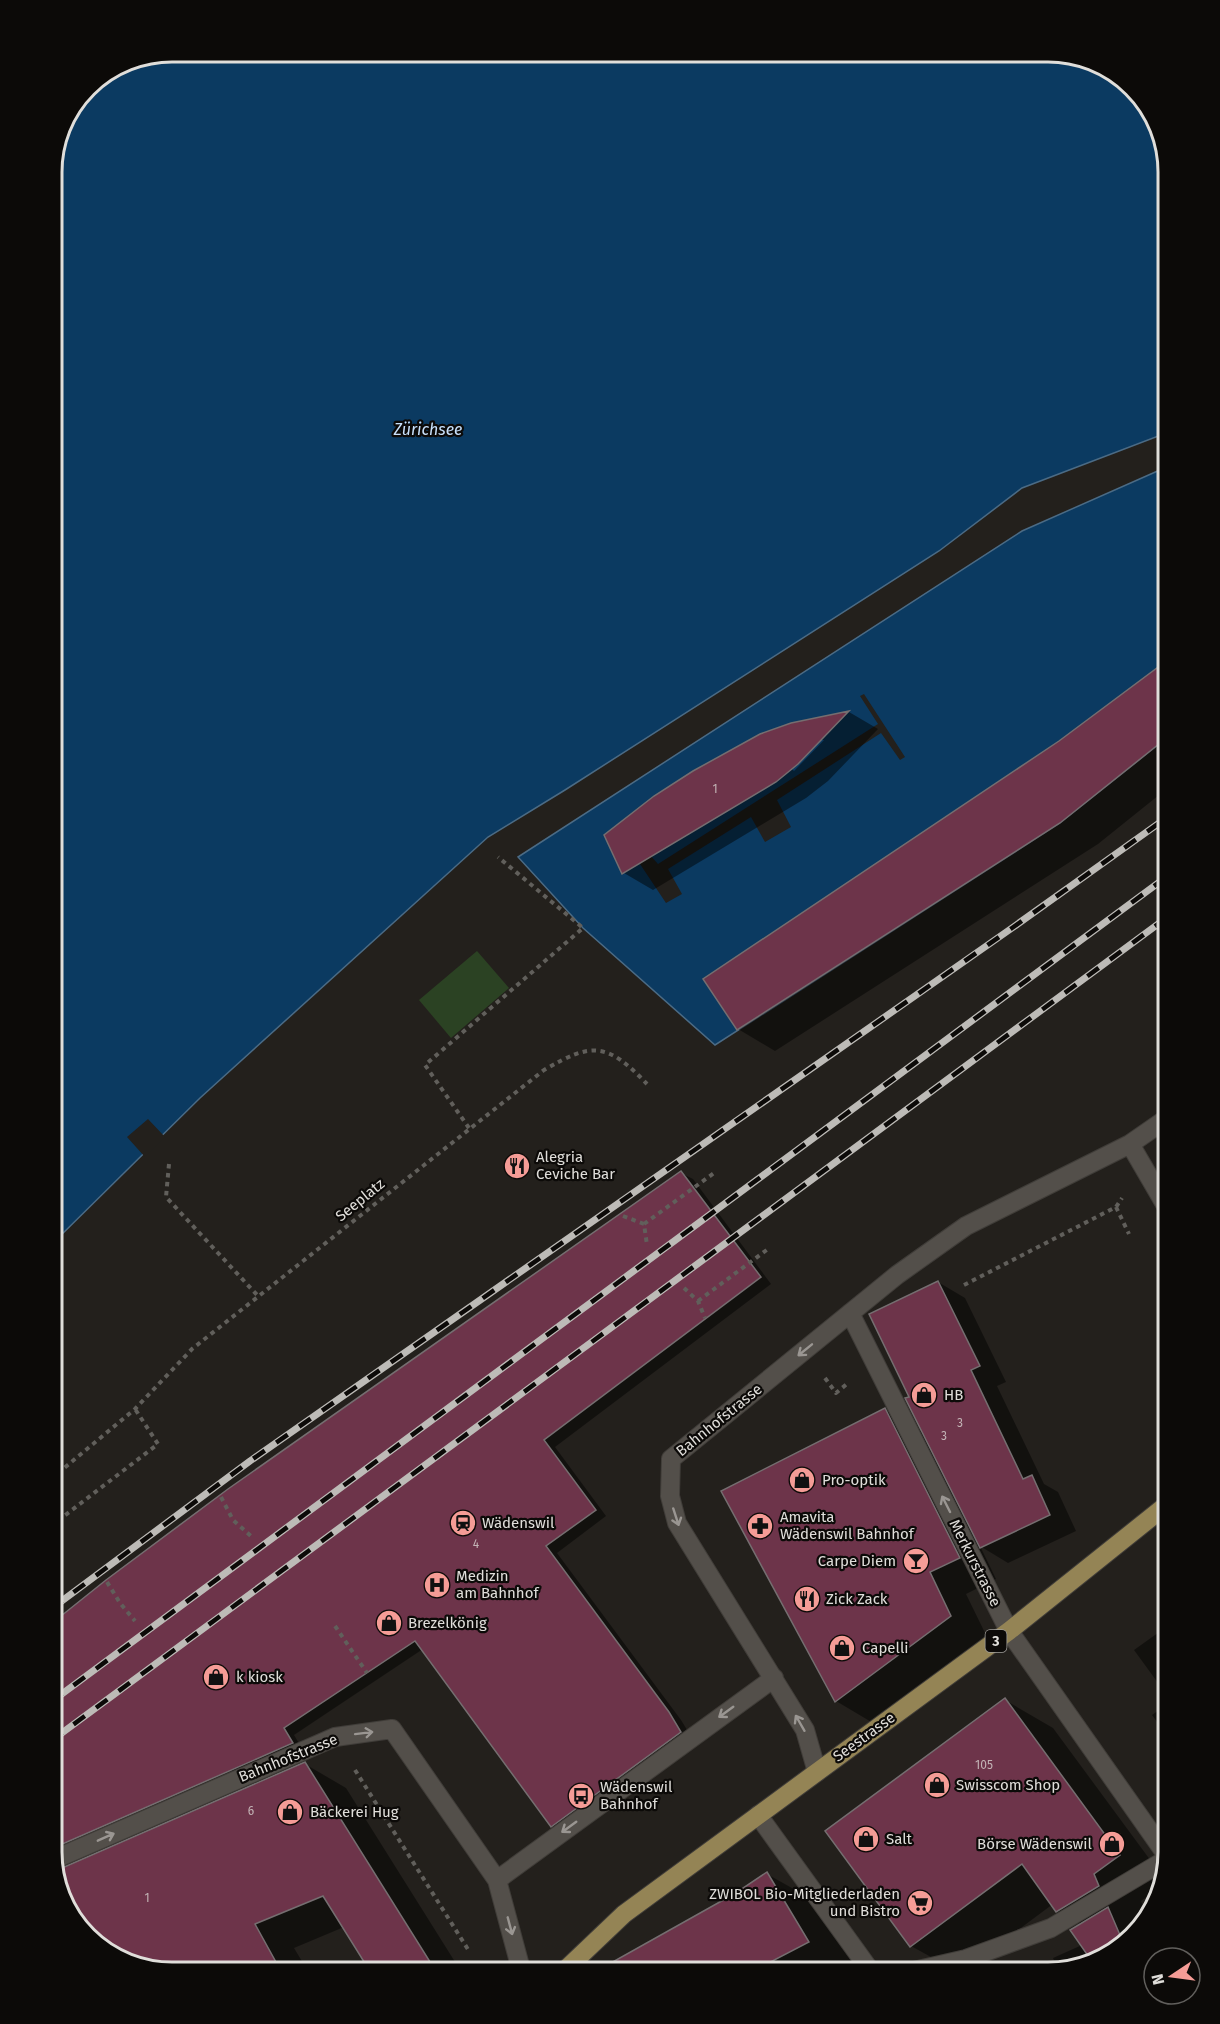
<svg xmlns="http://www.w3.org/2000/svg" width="1220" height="2024" font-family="'Fira Sans',sans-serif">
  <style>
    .green { fill: #2b4223 }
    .water { fill: #0b3a61; stroke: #4b6b85; stroke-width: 1.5 }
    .pier { fill: #23201c }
    .shadow { fill: #0007; fill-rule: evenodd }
    .building { fill: #6d344a; stroke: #756e70; stroke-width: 1.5 }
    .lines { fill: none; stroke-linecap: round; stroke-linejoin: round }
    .minor-casing { stroke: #403d39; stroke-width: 20 }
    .major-casing { stroke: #403d39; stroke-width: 20 }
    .path { stroke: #615f5b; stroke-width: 4; stroke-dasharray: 4.5 4.5; stroke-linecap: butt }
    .minor { stroke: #534f4a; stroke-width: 18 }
    .major { stroke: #948455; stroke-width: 18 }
    .rail-casing { stroke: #bdbbb7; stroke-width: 7 }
    .rail { stroke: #0c0a08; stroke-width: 4.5; stroke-dasharray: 14; stroke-linecap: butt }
    .oneway { stroke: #9a9692 }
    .labels { text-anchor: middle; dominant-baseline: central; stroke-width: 4.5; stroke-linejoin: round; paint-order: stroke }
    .number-label { font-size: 12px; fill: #c3b4b6 }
    .shield { fill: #0c0a08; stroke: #a09e9b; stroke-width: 1.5 }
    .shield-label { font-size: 14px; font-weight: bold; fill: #e0deda }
    .poi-label { font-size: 15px; fill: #e0deda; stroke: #0c0a08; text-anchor: start }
    .street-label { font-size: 15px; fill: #e0deda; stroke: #0c0a08 }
    .water-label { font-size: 16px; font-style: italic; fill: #c8e1fc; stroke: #0c0a08 }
    .rim { fill: none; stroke: #e0deda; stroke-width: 3 }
  </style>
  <rect width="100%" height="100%" fill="#23201c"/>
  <path class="green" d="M 477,951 L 509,988 L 451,1038 L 419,1000 Z"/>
  <path class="water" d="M 171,51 L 1057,51 L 1116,71 L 1157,118 L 1169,171 L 1169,432 L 1022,488 L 939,551 L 565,790 L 488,837 L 200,1098 L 51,1245 L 51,164 L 60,125 L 86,86 L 126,60 Z
    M 1169,466 L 1169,736 L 1060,823 L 715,1045 L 583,928 L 518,857 L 1022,531 Z"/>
  <path class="pier" d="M 864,694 L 905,757 L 900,760 L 881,733 L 777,800 L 791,827 L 765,842 L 751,817 L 668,869 L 682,894 L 666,903 L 638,861 L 650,855 L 658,864 L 878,724 L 860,696 Z
    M 148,1119 L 165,1137 L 145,1157 L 127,1137 Z"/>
  <path class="shadow" d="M 1169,661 L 1169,787 L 1098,844 L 775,1051 L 738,1029 L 1060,742 Z
    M 849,712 L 878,729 L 828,781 L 806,798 L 653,890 L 624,873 L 792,724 ZM 819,740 L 824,740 L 794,771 L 792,769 Z
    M 681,1173 L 693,1179 L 771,1284 L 555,1447 L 606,1516 L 557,1553 L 681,1720 L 692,1738 L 563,1832 L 552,1826 L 423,1649 L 294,1735 L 303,1750 L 240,1777 L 229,1770 L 227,1768 L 51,1849 L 51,1626 Z
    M 938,1282 L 965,1298 L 1006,1382 L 997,1386 L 1044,1484 L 1058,1492 L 1076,1531 L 1008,1563 L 980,1546 L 996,1579 L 966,1594 L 987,1637 L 873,1723 L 836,1701 L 724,1492 L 885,1410 L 924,1433 L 911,1397 Z
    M 1169,1625 L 1169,1698 L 1134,1650 Z
    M 1005,1700 L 1053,1728 L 1162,1876 L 1158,1889 L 1141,1901 L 1146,1914 L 1132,1922 L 1140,1927 L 1102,1961 L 1049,1973 L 1037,1973 L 1056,1965 L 1053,1958 L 1082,1945 L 1082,1925 L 1057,1911 L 1053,1904 L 960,1973 L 911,1946 Z
    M 1169,1703 L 1169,1738 L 1152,1715 Z
    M 1169,1757 L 1169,1773 L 1162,1763 Z
    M 305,1764 L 346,1788 L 462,1973 L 357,1973 L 367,1964 L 344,1927 L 294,1948 L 309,1973 L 164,1973 L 105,1953 L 64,1906 Z
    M 767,1874 L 815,1901 L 856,1969 L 849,1973 L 647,1973 L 735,1895 Z"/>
  <path class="building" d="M 1169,659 L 1169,736 L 1060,823 L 737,1030 L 703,979 L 1059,741 Z
    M 849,711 L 798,764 L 776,782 L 622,874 L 604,835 L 654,796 L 693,771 L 760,734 L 791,723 Z
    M 681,1171 L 761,1277 L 544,1440 L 596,1510 L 546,1546 L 669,1712 L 681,1732 L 551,1827 L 415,1641 L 284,1728 L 293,1743 L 51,1849 L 51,1624 L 106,1580 L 228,1489 Z
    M 938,1281 L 980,1366 L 971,1370 L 1023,1479 L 1032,1475 L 1050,1515 L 980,1548 L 905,1398 L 909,1397 L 869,1314 Z
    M 885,1408 L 960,1558 L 930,1572 L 951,1616 L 835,1702 L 721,1491 Z
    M 1005,1698 L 1120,1855 L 1094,1874 L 1099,1886 L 1056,1912 L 1022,1864 L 910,1947 L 825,1831 Z
    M 305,1762 L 437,1973 L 371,1973 L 323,1896 L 255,1924 L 282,1973 L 164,1973 L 105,1953 L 63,1906 L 55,1871 Z
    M 767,1872 L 809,1942 L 749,1973 L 593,1973 L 734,1894 Z
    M 1108,1907 L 1123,1942 L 1102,1961 L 1093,1963 L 1070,1930 Z"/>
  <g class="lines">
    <g class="minor-casing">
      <path id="minor" d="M 1130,1144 L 1169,1211
        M 850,1313 L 1009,1631 L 1168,1857
        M 817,1772 L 805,1730 L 677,1523 L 670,1496 L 671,1459 L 897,1275 L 966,1226 L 1130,1144 L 1169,1117
        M 758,1815 L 872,1973
        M 53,1860 L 335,1737 L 392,1729 L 497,1880 L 522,1973
        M 497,1880 L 774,1678
        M 905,1973 L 966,1959 L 1051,1928 L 1167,1859"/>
    </g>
    <g class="major-casing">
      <path id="major" d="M 562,1973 L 624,1914 L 1009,1631 L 1169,1503"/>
    </g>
    <path class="path" d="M 469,1128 L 425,1065 L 583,928 L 498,857
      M 169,1164 L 166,1197 L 258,1296
      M 1116,1207 L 1129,1234
      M 623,1216 L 644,1224 L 647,1245
      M 644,1224 L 714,1173
      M 964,1285 L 1116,1207 L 1122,1198
      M 684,1288 L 698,1301 L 705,1318
      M 698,1301 L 768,1249
      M 825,1378 L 836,1393 L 848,1383
      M 51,1479 L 135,1409 L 192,1349 L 544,1070 C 592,1042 607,1042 647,1084
      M 221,1497 L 233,1520 L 251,1536
      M 51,1526 L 158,1444 L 135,1409
      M 107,1582 L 120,1603 L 135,1621
      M 335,1626 L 367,1673
      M 355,1770 L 469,1951"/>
    <use href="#minor" class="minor"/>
    <use href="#major" class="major"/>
    <g class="rail-casing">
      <path id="rail" d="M 51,1609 L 250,1461 L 1012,928 L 1169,816
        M 51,1702 L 1169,875
        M 51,1741 L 1169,916"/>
    </g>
    <use href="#rail" class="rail"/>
  </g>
  <defs><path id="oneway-shaft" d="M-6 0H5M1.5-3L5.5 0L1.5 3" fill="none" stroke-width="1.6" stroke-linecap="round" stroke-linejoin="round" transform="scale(1.5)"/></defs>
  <g class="oneway">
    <use href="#oneway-shaft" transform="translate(805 1350) rotate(141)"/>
    <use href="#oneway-shaft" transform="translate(946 1504) rotate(-117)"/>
    <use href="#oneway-shaft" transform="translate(676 1517) rotate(72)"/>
    <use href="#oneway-shaft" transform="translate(726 1712) rotate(144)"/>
    <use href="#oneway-shaft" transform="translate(800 1723) rotate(-120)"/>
    <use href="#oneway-shaft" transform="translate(364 1733) rotate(-7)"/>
    <use href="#oneway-shaft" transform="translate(569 1827) rotate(144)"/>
    <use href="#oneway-shaft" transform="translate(106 1837) rotate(-24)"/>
    <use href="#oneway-shaft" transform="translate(510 1926) rotate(75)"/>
  </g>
  <defs>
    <g id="restaurant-disc" transform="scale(1.35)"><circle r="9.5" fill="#f59c96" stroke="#0c0a08"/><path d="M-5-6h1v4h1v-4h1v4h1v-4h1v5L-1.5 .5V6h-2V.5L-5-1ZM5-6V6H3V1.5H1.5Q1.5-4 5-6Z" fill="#111"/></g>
    <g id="shop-disc" transform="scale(1.35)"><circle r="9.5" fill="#f59c96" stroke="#0c0a08"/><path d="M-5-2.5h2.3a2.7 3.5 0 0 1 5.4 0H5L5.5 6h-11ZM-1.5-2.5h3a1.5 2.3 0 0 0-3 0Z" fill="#111"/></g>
    <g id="station-disc" transform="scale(1.35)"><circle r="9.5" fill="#f59c96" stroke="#0c0a08"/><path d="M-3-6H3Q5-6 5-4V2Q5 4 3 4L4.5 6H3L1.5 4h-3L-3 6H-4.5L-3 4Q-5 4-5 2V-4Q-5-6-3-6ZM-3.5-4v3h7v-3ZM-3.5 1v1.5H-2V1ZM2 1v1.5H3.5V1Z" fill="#111"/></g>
    <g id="pharmacy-disc" transform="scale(1.35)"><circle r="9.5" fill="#f59c96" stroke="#0c0a08"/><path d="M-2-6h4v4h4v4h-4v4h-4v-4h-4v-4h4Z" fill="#111"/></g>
    <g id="bar-disc" transform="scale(1.35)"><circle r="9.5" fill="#f59c96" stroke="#0c0a08"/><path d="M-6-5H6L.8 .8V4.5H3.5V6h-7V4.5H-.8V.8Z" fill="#111"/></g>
    <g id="hospital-disc" transform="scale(1.35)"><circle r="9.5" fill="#f59c96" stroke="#0c0a08"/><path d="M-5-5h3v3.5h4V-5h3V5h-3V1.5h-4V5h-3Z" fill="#111"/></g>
    <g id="bus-disc" transform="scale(1.35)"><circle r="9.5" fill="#f59c96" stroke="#0c0a08"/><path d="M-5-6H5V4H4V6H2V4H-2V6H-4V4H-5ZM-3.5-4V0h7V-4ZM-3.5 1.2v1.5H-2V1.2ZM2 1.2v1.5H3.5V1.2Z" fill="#111"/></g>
    <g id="supermarket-disc" transform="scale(1.35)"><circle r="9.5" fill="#f59c96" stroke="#0c0a08"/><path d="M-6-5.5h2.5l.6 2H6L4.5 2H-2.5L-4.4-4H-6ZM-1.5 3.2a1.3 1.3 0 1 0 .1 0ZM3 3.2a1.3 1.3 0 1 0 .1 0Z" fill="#111"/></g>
  </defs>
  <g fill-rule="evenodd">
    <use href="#restaurant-disc" x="517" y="1166"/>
    <use href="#shop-disc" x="924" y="1395"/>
    <use href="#shop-disc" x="802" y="1480"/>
    <use href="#station-disc" x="463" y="1523"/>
    <use href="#pharmacy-disc" x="760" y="1526"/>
    <use href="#bar-disc" x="916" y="1561"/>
    <use href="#hospital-disc" x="437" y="1585"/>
    <use href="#restaurant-disc" x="807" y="1599"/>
    <use href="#shop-disc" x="389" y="1623"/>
    <use href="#shop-disc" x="842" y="1648"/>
    <use href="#shop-disc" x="216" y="1677"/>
    <use href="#shop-disc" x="937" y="1785"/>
    <use href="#bus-disc" x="581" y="1796"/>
    <use href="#shop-disc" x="290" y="1812"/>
    <use href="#shop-disc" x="866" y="1839"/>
    <use href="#shop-disc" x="1112" y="1844"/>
    <use href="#supermarket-disc" x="920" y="1903"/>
  </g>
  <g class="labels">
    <g class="number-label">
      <text x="715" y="789">1</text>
      <text x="960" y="1423">3</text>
      <text x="944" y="1436">3</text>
      <text x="476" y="1544">4</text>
      <text x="984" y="1765">105</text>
      <text x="251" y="1811">6</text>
      <text x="147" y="1898">1</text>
    </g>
    <rect class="shield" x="985.5" y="1630" width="21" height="22" rx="4.5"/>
    <g class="shield-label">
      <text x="996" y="1641">3</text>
    </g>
    <g class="poi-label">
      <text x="536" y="1157">Alegria<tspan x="536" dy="17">Ceviche Bar</tspan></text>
      <text x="944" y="1395">HB</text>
      <text x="822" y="1480">Pro-optik</text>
      <text x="780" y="1517">Amavita<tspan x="780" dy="17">Wädenswil Bahnhof</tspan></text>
      <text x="482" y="1523">Wädenswil</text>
      <text x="896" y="1561" text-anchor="end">Carpe Diem</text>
      <text x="456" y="1576">Medizin<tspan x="456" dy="17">am Bahnhof</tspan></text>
      <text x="826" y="1599">Zick Zack</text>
      <text x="408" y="1623">Brezelkönig</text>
      <text x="862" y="1648">Capelli</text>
      <text x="236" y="1677">k kiosk</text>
      <text x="956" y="1785">Swisscom Shop</text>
      <text x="600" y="1787">Wädenswil<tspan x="600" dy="17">Bahnhof</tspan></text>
      <text x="310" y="1812">Bäckerei Hug</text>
      <text x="886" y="1839">Salt</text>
      <text x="1092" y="1844" text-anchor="end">Börse Wädenswil</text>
      <text x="900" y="1894" text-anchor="end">ZWIBOL Bio-Mitgliederladen<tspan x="900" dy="17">und Bistro</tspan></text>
    </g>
    <g class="street-label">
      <text transform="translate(360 1200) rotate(-39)">Seeplatz</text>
      <text transform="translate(719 1420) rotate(-39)">Bahnhofstrasse</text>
      <text transform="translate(975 1563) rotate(63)">Merkurstrasse</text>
      <text transform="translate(864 1737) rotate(-36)">Seestrasse</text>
      <text transform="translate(288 1758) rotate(-22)">Bahnhofstrasse</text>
    </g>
    <g class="water-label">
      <text x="428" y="429">Zürichsee</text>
    </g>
  </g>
  <path d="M0 0H1220V2024H0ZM172 62H1048A110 110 0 0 1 1158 172V1852A110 110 0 0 1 1048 1962H172A110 110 0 0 1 62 1852V172A110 110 0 0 1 172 62Z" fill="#0c0a08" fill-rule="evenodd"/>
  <path class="rim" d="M172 62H1048A110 110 0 0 1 1158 172V1852A110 110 0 0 1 1048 1962H172A110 110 0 0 1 62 1852V172A110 110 0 0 1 172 62Z"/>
  <g transform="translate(1172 1976) rotate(257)"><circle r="28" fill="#0c0a08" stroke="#615f5c" stroke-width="1.5"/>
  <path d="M0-4.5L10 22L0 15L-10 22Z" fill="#f59c96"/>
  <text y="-9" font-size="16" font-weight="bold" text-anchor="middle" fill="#e0deda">N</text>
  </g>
</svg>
